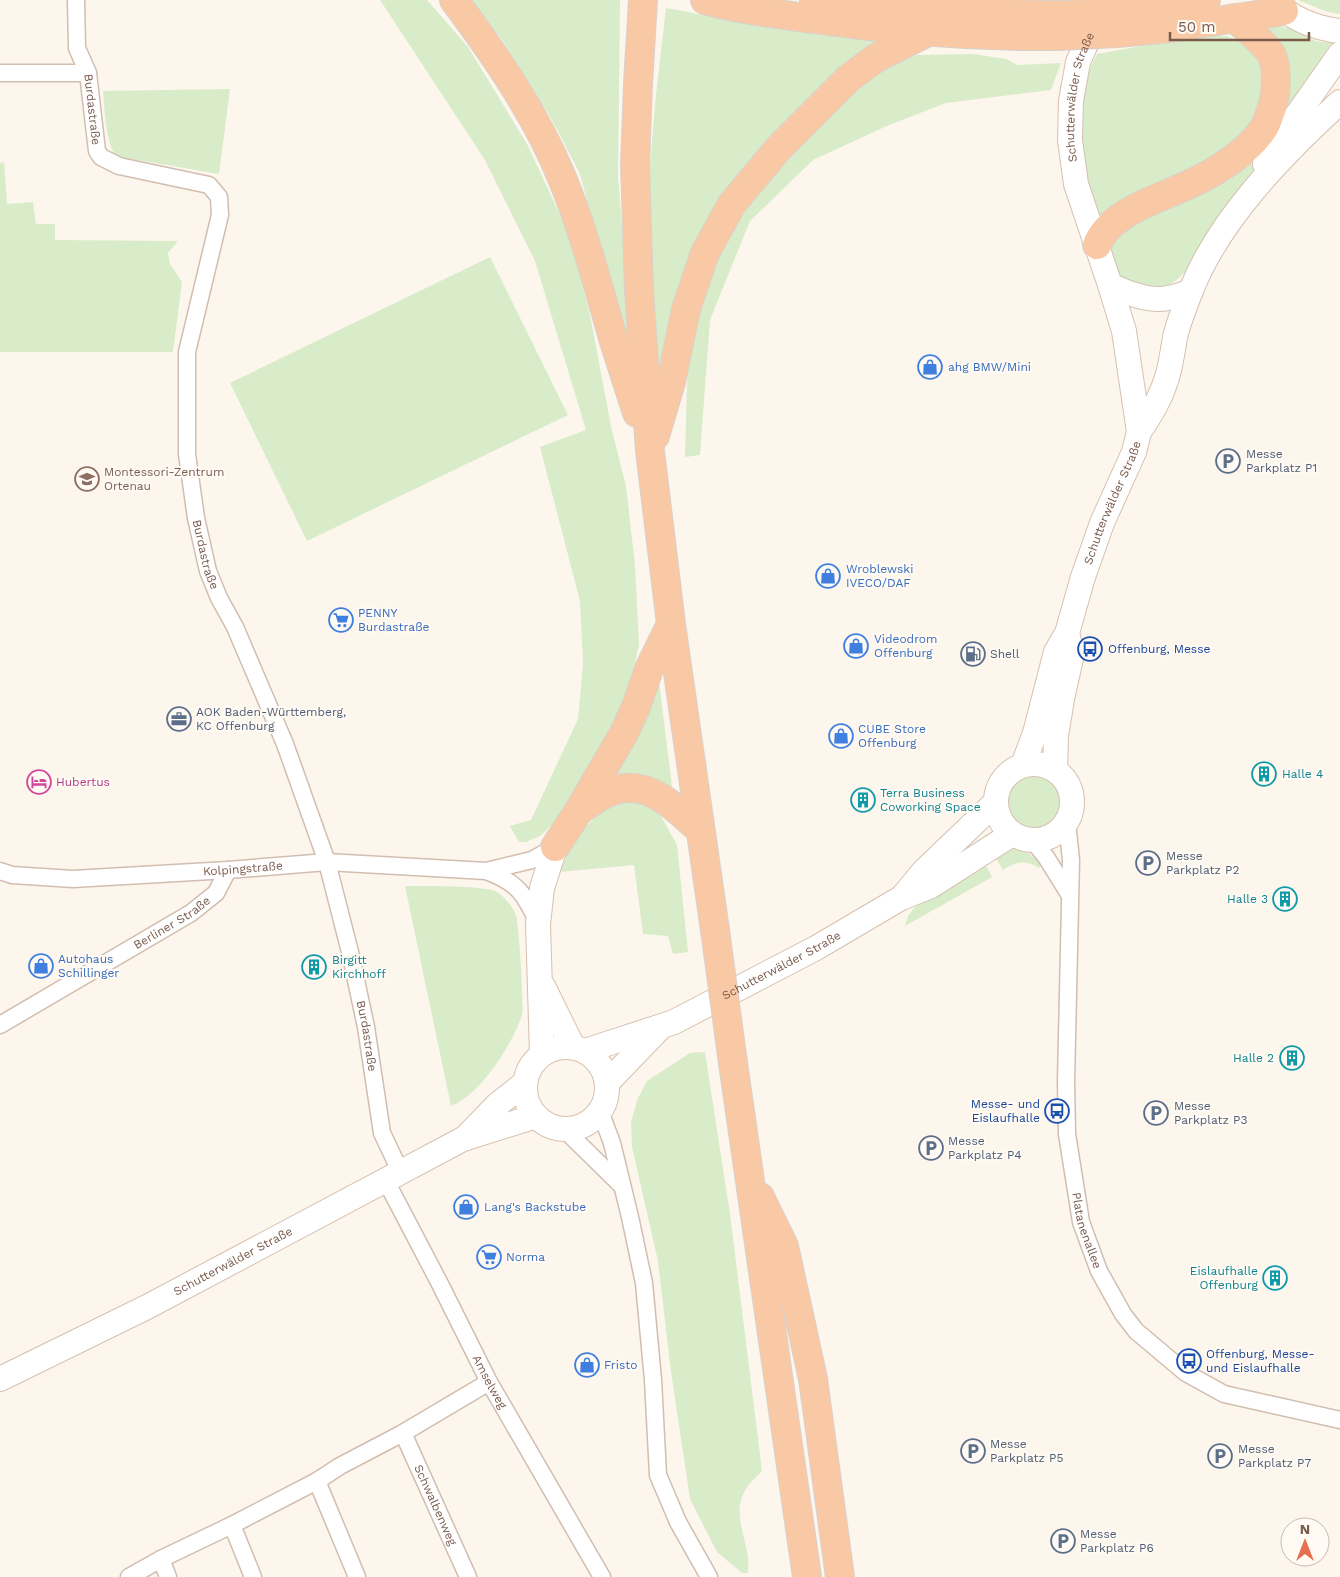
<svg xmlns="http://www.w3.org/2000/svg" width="1340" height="1577" font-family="'Work Sans',sans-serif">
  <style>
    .green { fill: #d8ecc9 }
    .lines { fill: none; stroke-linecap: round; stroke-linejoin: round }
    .minor-casing { stroke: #d1beb0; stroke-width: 19 }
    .secondary-casing { stroke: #d6c0b0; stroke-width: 26 }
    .trunk-casing { stroke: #dad1cd; stroke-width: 30 }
    .minor { stroke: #fff; stroke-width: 16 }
    .secondary { stroke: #fff; stroke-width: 24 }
    .trunk { stroke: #f9c8a4; stroke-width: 28 }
    .trunk-bridge-casing { stroke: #dad1cd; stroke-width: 30; stroke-linecap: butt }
    .trunk-bridge { stroke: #f9c8a4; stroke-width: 28 }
    .labels { text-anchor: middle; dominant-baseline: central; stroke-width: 4; stroke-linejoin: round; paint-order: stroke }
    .street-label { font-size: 12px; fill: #7a5c4d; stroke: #fffaf3 }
    .shop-label { font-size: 12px; fill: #366cbe; stroke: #fffaf3; text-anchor: start }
    .service-label { font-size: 12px; fill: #4e5e75; stroke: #fffaf3; text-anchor: start }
    .education-label { font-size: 12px; fill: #785e54; stroke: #fffaf3; text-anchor: start }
    .transit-label { font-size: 12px; fill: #164399; stroke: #fffaf3; text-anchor: start }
    .culture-label { font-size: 12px; fill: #0d838f; stroke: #fffaf3; text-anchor: start }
    .hotel-label { font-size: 12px; fill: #b23c85; stroke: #fffaf3; text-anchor: start }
  </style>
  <rect width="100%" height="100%" fill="#fdf6ec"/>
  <path class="green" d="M 380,0 L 427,0 L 468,47 L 527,144 L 569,234 L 590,315 L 611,426 L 626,486 L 635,565 L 639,645 L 624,709 L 597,757 L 555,822 L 540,836 L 526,842 L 519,842 L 510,826 L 531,820 L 578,719 L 583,664 L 580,601 L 540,447 L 586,430 L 535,261 L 485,160 Z
    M 471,0 L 620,0 L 618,176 L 631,340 L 625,344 L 580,174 L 552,120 L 502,40 Z
    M 1298,0 L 1340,0 L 1340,14 C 1325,13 1312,5 1298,0 Z
    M 666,8 L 758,25 L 900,42 L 744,175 L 660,391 L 654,376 L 649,176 L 656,94 Z
    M 1277,26 L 1291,29 L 1316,41 L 1336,44 C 1293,109 1253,176 1208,239 C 1199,252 1186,275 1172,283 C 1160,290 1136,288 1125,280 C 1108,270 1110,253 1112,236 L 1271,129 L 1259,27 Z
    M 1197,36 L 1227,36 L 1249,46 L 1266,65 L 1261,111 L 1225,155 L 1097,222 L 1084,173 L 1081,119 L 1085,79 L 1097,54 Z
    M 973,54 L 1006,59 L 1018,65 L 1061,63 L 1051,90 L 946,103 L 889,125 L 813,160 L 750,221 L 710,320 L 700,455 L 685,457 L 688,348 L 710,269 L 745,209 L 847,93 L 888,66 L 917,55 Z
    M 230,89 L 219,174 L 115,156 C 105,136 105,114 103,91 Z
    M 4,162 L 7,204 L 33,202 L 36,224 L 55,224 L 55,240 L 178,241 L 168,253 L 170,264 L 182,282 L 173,352 L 0,352 L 0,163 Z
    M 490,257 L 568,415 L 307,541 L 230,383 Z
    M 658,673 L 673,795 L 604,790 Z
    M1004 802a29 29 0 1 1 58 0a29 29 0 1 1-58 0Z
    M 621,800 L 640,800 L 658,811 L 677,845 L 688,952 L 673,954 L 668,936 L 643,934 L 634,865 L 560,872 C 573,836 588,820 621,800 Z
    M 1012,849 C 1025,850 1033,855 1042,865 L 1039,868 C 1026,860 1015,861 1003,870 L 994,855 L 1002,850 Z
    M 983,860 L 992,877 L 905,926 L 908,916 L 915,907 Z
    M 405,886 C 423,886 484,885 497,892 C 505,897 512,906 516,915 C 519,924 524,1006 522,1015 C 513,1043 480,1096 451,1106 Z
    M 705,1052 L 730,1214 L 762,1471 C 757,1477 750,1482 746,1489 C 729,1515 752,1545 748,1573 L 742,1573 L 717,1552 L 690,1499 L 671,1372 L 658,1261 L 632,1147 L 631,1122 L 638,1098 L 647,1081 L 690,1053 Z"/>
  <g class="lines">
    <g class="minor-casing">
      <g id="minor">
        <path id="s1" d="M 76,0 L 77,48 L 88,73 L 97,151 L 101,157 L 119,166 L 209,185 L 219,197 L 220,215 L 187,352 L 187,454 L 196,518 L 208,571 L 219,598 L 235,627 L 285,744 L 327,862 L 350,952 L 366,1027 L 382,1133 L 401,1173"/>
        <path d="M 0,73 L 88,73"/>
        <path id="s2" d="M 1067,822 L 1071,860 L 1066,1082 L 1067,1134 L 1081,1222 L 1099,1271 L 1123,1314 L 1136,1331 L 1186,1373 L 1224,1394 L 1340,1420"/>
        <path d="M 1033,841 L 1046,857 L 1069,894"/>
        <path id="s3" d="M 0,871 L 12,875 L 73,879 L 228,870 L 327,862 L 486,871 L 532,860 L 555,847"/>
        <path d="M 486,871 C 517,882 525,894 538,923"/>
        <path id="s4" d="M 0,1025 L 191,913 L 216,893 L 228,870"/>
        <path d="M 600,1111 L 612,1143 L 630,1217 L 644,1283 L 653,1380 L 658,1475 L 678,1522 L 709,1577"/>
        <path d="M 564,1129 L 622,1186"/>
        <path id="s5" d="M 386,1181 L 440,1284 L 489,1382 L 602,1577"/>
        <path id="s6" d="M 403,1433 L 468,1577"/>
        <path d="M 317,1481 L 357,1577"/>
        <path d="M 232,1525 L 253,1577"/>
        <path d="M 161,1559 L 168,1577"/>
        <path d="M 129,1577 L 161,1559 L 232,1525 L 317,1481 L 340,1466 L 403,1433 L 489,1382"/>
      </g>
    </g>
    <g class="secondary-casing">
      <g id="secondary">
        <path d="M 1274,0 C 1288,18 1318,29 1340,31"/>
        <path d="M 1265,164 L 1273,149 L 1340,54"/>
        <path d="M 1110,285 C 1127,293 1149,302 1168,298 C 1176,297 1183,294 1191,291"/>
        <path d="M 1139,432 C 1152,413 1162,396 1168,374 C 1172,360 1173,346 1176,333 C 1180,319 1185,306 1190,293 C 1218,220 1283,154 1340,102"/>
        <circle cx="1034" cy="802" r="38"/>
        <path id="s7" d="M 1023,765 L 1035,733 L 1056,652 L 1067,633 L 1083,577 L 1102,523 L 1134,452 L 1139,432 L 1124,331 L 1110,285 L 1076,184 L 1070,140 L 1071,101 L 1078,62 L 1097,19"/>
        <path d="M 1055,770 L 1056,736 L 1062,699 L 1072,654 L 1068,637"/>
        <path d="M 904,895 L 923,872 L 995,803"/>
        <path d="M 543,986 L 573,1047"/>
        <circle cx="566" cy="1088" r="41"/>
        <path id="s8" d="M 585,1051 L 674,1022 L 816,948 L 901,898 L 931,886 L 1012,834"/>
        <path d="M 542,1054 L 538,924 L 542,888 L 555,847"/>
        <path d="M 607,1083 L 658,1030"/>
        <path d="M 465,1138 L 497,1105 L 525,1083"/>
        <path id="s9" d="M 0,1379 L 147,1307 L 463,1139 L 536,1116"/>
      </g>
    </g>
    <g class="trunk-casing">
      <path id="trunk" d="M 454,0 C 495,55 536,114 562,178 C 585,233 599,291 616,348 C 623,370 630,392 637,413
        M 643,0 L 638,84 L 635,165 L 639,290 L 650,451 L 671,624 L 715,930
        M 705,0 C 740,10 778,14 814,19 C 895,31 977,37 1059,36
        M 814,1 L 924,13 L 1068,15
        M 1129,11 L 1173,7 L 1206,0
        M 1118,33 L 1170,28 L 1284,11
        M 1097,245 C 1109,212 1161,198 1190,184 C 1216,172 1250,151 1265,126 C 1268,121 1269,114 1272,108 C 1276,95 1278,69 1272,56 C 1266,44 1244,27 1234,18
        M 655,436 L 671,382 L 686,309 L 705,253 L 732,204 L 778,149 L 849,78 L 876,58 L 926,33
        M 580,810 C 588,805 595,799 603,795 C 644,773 673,806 701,831
        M 555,847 L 578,812 L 624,733 L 636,707 L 649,669 L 671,624
        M 733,1063 L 807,1577
        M 760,1197 L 784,1246 L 813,1379 L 840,1577"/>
    </g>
    <use href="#minor" class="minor"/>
    <use href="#secondary" class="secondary"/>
    <use href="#trunk" class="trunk"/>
    <g class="trunk-bridge-casing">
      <path id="trunk-bridge" d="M 1068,15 L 1129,11
        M 1059,36 L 1118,33
        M 715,930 L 733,1063"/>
    </g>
    <use href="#trunk-bridge" class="trunk-bridge"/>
  </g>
  <defs>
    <g id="shop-ring" transform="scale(1.25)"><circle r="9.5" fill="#fffaf3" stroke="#3f7fe0" stroke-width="1.5"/><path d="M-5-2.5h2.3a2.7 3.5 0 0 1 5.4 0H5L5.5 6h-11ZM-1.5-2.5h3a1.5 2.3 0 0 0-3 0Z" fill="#3f7fe0"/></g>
    <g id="parking-ring" transform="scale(1.25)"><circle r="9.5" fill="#fffaf3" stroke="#5c6f8a" stroke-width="1.5"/><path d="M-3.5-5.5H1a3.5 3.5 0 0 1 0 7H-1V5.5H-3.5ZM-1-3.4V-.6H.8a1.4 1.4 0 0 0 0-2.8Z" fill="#5c6f8a"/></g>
    <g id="school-ring" transform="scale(1.25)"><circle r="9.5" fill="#fffaf3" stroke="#8d6e63" stroke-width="1.5"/><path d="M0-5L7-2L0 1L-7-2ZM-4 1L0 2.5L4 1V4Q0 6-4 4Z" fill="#8d6e63"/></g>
    <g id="supermarket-ring" transform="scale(1.25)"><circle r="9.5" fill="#fffaf3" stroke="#3f7fe0" stroke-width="1.5"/><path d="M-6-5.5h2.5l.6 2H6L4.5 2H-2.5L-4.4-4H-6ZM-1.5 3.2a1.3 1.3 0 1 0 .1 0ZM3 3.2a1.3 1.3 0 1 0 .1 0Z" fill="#3f7fe0"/></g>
    <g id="bus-ring" transform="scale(1.25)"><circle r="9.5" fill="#fffaf3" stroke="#1a4fb4" stroke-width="1.5"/><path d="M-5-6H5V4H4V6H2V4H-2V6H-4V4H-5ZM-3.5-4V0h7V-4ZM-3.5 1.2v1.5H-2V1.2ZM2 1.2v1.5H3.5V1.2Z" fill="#1a4fb4"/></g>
    <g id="fuel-ring" transform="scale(1.25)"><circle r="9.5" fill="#fffaf3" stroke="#5c6f8a" stroke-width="1.5"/><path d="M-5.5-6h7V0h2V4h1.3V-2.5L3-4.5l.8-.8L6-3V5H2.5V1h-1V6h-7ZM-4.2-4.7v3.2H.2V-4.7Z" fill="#5c6f8a"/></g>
    <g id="office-ring" transform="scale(1.25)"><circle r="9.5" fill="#fffaf3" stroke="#5c6f8a" stroke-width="1.5"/><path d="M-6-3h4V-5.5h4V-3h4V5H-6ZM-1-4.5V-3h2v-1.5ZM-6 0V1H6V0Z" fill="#5c6f8a"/></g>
    <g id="building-ring" transform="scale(1.25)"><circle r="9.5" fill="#fffaf3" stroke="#0f9aa8" stroke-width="1.5"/><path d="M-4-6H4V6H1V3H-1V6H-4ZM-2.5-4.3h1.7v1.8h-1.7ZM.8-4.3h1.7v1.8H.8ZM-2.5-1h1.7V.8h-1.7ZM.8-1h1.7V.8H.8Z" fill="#0f9aa8"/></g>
    <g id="hotel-ring" transform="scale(1.25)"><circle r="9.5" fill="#fffaf3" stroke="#d1479c" stroke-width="1.5"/><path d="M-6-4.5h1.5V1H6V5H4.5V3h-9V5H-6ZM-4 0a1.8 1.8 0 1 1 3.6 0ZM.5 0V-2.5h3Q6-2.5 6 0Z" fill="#d1479c"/></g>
  </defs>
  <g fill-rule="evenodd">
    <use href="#shop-ring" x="930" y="367"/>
    <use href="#parking-ring" x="1228" y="461"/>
    <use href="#school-ring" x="87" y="479"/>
    <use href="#shop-ring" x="828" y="576"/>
    <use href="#supermarket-ring" x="341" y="620"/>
    <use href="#shop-ring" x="856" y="646"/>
    <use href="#bus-ring" x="1090" y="649"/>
    <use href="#fuel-ring" x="973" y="654"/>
    <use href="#office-ring" x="179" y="719"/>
    <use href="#shop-ring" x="841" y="736"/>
    <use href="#building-ring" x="1264" y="774"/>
    <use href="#hotel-ring" x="39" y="782"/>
    <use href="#building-ring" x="863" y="800"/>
    <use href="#parking-ring" x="1148" y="863"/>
    <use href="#building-ring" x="1285" y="899"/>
    <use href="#shop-ring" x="41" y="966"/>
    <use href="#building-ring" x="314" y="967"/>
    <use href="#building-ring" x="1292" y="1058"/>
    <use href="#bus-ring" x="1057" y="1111"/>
    <use href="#parking-ring" x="1156" y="1113"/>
    <use href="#parking-ring" x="931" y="1148"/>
    <use href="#shop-ring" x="466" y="1207"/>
    <use href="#supermarket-ring" x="489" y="1257"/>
    <use href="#building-ring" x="1275" y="1278"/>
    <use href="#bus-ring" x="1189" y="1361"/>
    <use href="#shop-ring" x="587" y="1365"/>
    <use href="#parking-ring" x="973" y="1451"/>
    <use href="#parking-ring" x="1220" y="1456"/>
    <use href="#parking-ring" x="1063" y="1541"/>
  </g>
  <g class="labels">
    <g class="street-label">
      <text stroke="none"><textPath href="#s7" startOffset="699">Schutterwälder Straße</textPath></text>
      <text stroke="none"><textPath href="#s1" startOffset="112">Burdastraße</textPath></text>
      <text stroke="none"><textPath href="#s7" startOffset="278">Schutterwälder Straße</textPath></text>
      <text stroke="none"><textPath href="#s1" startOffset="652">Burdastraße</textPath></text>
      <text stroke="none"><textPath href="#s3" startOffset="244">Kolpingstraße</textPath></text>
      <text stroke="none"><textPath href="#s4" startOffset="200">Berliner Straße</textPath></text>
      <text stroke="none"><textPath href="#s8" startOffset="215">Schutterwälder Straße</textPath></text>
      <text stroke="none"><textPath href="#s1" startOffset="1162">Burdastraße</textPath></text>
      <text stroke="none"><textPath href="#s2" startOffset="411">Platanenallee</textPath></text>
      <text stroke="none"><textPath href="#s9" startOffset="261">Schutterwälder Straße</textPath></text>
      <text stroke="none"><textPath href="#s5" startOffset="226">Amselweg</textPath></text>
      <text stroke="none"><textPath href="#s6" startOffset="79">Schwalbenweg</textPath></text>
    </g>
    <g class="shop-label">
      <text x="948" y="367">ahg BMW/Mini</text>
      <text x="846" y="569">Wroblewski<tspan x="846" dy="14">IVECO/DAF</tspan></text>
      <text x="358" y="613">PENNY<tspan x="358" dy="14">Burdastraße</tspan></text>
      <text x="874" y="639">Videodrom<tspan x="874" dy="14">Offenburg</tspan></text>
      <text x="858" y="729">CUBE Store<tspan x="858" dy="14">Offenburg</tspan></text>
      <text x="58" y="959">Autohaus<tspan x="58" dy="14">Schillinger</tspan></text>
      <text x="484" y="1207">Lang's Backstube</text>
      <text x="506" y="1257">Norma</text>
      <text x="604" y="1365">Fristo</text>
    </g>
    <g class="service-label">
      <text x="1246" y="454">Messe<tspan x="1246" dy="14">Parkplatz P1</tspan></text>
      <text x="990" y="654">Shell</text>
      <text x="196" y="712">AOK Baden-Württemberg,<tspan x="196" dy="14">KC Offenburg</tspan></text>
      <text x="1166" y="856">Messe<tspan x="1166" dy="14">Parkplatz P2</tspan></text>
      <text x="1174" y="1106">Messe<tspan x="1174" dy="14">Parkplatz P3</tspan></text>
      <text x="948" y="1141">Messe<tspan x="948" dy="14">Parkplatz P4</tspan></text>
      <text x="990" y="1444">Messe<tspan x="990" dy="14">Parkplatz P5</tspan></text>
      <text x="1238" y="1449">Messe<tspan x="1238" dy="14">Parkplatz P7</tspan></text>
      <text x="1080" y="1534">Messe<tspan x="1080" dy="14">Parkplatz P6</tspan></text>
    </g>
    <g class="education-label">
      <text x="104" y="472">Montessori-Zentrum<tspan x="104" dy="14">Ortenau</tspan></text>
    </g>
    <g class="transit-label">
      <text x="1108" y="649">Offenburg, Messe</text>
      <text x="1040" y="1104" text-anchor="end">Messe- und<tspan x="1040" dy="14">Eislaufhalle</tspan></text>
      <text x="1206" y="1354">Offenburg, Messe-<tspan x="1206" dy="14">und Eislaufhalle</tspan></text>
    </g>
    <g class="culture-label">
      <text x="1282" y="774">Halle 4</text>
      <text x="880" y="793">Terra Business<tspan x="880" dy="14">Coworking Space</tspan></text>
      <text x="1268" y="899" text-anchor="end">Halle 3</text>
      <text x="332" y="960">Birgitt<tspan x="332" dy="14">Kirchhoff</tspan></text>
      <text x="1274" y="1058" text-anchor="end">Halle 2</text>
      <text x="1258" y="1271" text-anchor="end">Eislaufhalle<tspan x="1258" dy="14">Offenburg</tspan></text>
    </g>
    <g class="hotel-label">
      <text x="56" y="782">Hubertus</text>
    </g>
  </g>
  <g transform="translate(1305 1542)"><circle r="24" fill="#fffaf3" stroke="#cabbb1"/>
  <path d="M0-4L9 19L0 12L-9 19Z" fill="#e76f51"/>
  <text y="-8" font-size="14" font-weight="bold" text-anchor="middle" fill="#7a5c4d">N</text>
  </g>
  <path d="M1170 32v8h139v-8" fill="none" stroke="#7a5c4d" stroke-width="2.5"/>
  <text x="1178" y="32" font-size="15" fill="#7a5c4d" stroke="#fffaf3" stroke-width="4" paint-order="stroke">50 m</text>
</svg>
